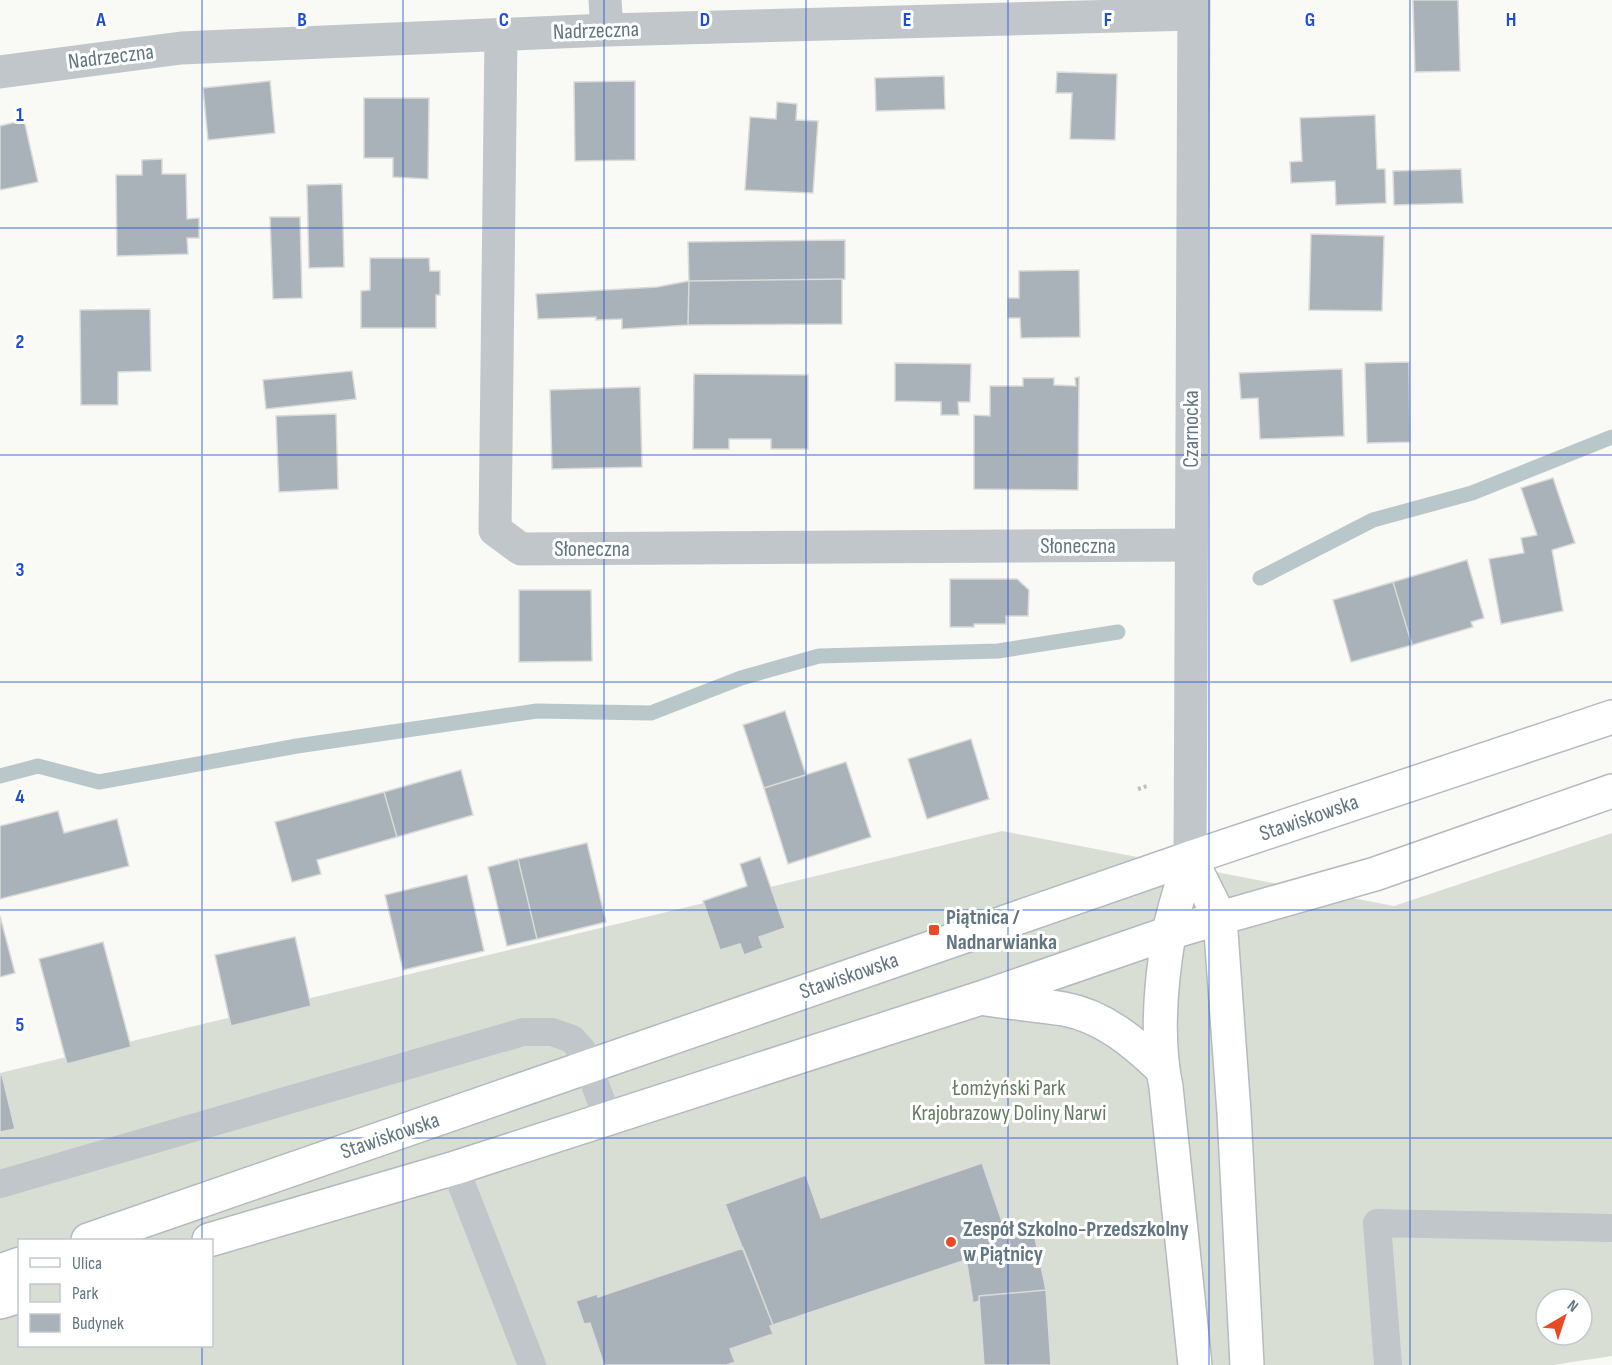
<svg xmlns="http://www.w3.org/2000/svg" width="1612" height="1365" font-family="'Sofia Sans Condensed',sans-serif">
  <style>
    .green { fill: #d9ded5; fill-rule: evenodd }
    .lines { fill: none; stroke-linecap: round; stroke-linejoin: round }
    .stream { stroke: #b9c7ca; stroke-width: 15 }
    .building { fill: #a8b2b8; stroke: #dadad8; stroke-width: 1.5 }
    .secondary-casing { stroke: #b3babf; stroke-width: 36 }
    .primary-casing { stroke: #b4babe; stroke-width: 36 }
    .path { stroke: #bbbfc1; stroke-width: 4; stroke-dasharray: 3 3; stroke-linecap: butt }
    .service { stroke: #c1c6ca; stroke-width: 28 }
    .minor { stroke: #c1c6ca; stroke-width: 33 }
    .tertiary { stroke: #c1c6ca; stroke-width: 33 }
    .secondary { stroke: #fff; stroke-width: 33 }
    .primary { stroke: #fff; stroke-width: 33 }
    .grid { fill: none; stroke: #1d4ed8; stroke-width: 1.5; stroke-opacity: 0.55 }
    .poi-dot { fill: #ea4925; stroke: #fff; stroke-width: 2 }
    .labels { text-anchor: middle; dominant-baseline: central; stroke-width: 6; stroke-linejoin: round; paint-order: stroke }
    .street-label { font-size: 22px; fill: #627682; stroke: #fff }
    .poi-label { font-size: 22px; font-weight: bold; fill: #627682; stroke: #fff; text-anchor: start }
    .park-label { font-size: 22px; fill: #677a62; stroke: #fff }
    .grid-label { font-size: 20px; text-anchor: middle; font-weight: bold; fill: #1d4ed8; stroke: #fff; stroke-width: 6; stroke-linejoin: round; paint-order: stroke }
  </style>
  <rect width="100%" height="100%" fill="#f9f9f6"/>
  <path class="green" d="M 1002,831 L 1394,906 L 1612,833 L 1612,1356 L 1553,1365 L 0,1365 L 0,1073 ZM 20,1240 L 212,1240 L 212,1346 L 20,1346 ZM 1546,1299 L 1582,1299 L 1582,1335 L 1546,1335 Z"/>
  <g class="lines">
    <path class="stream" d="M 1260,578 L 1373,520 L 1472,493 L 1612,437
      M 0,776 L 38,766 L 99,782 L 297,746 L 537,711 L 651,713 L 741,678 L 819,656 L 998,651 L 1118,632"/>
  </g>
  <path class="building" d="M 1413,0 L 1458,0 L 1460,71 L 1415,72 Z
    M 1057,72 L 1117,74 L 1115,140 L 1070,139 L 1072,93 L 1056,93 Z
    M 944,76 L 945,109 L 876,111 L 875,78 Z
    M 270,81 L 275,133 L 208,140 L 203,88 Z
    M 635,81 L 635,160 L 575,161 L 574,82 Z
    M 364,98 L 429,98 L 428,179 L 393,177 L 393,158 L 364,158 Z
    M 777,102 L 797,104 L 796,120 L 818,121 L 813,193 L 745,190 L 750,117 L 776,119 Z
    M 1375,115 L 1377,169 L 1385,169 L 1386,203 L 1336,205 L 1335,181 L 1291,183 L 1290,162 L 1302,161 L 1300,118 Z
    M 24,120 L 38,182 L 0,190 L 0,126 Z
    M 162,159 L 162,174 L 186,174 L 187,219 L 199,218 L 199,238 L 187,238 L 188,254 L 117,256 L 116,175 L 142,175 L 142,160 Z
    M 1461,169 L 1463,203 L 1394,205 L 1393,171 Z
    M 342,184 L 344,267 L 309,268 L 307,185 Z
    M 270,217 L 300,217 L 302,298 L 273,299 Z
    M 1311,234 L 1384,236 L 1382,311 L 1309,310 Z
    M 845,240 L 845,279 L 689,281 L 688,242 Z
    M 370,258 L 429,258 L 430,271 L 440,271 L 440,295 L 436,295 L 436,328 L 361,328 L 361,291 L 370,290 Z
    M 1079,270 L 1080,337 L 1021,338 L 1020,318 L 1008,318 L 1008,298 L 1019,298 L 1019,271 Z
    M 842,279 L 842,324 L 688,325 L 689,281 Z
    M 689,281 L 688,325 L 622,329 L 622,319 L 596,320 L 596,317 L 538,319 L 536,294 L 657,287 Z
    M 150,309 L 151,371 L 118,372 L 118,405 L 81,405 L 80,310 Z
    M 1409,362 L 1410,442 L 1367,443 L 1365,363 Z
    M 895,363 L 971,364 L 970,402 L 958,402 L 959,415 L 941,415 L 941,402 L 895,401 Z
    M 1342,369 L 1344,436 L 1260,439 L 1258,398 L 1241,399 L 1239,373 Z
    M 352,371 L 356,399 L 266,409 L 263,380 Z
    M 694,374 L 808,375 L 808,449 L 771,449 L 771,439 L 729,439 L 729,449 L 693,449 Z
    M 1079,377 L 1078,490 L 974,489 L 974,415 L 990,416 L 990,386 L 1023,386 L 1023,378 L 1054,378 L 1054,385 L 1076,386 L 1075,378 Z
    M 640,387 L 642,467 L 552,469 L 550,390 Z
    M 336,414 L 338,489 L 279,492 L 276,416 Z
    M 1553,478 L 1575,543 L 1552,550 L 1563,611 L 1501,624 L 1489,559 L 1524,553 L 1521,538 L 1537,535 L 1521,488 Z
    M 1467,560 L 1484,618 L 1471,622 L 1473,627 L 1412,645 L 1393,582 Z
    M 950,579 L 1017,579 L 1029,590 L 1028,616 L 1006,616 L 1006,624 L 974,624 L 974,627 L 950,627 Z
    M 1393,582 L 1412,645 L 1351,662 L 1333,600 Z
    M 519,590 L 591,590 L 592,661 L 519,662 Z
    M 785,711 L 806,775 L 764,788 L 743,725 Z
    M 971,739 L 989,799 L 927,819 L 908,759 Z
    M 846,762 L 871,837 L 788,864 L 764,788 Z
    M 461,770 L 473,815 L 397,837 L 384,792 Z
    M 384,792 L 397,837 L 317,860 L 321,874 L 292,882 L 275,822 Z
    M 58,811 L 64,833 L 117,819 L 129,866 L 0,899 L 0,826 Z
    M 587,843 L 606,922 L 537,939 L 518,859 Z
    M 760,857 L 785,928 L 759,937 L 763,948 L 744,955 L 740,944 L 720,950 L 703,901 L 747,886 L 740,864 Z
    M 518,859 L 537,939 L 507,946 L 488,867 Z
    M 467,875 L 484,951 L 403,970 L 385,895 Z
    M 0,916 L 15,973 L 0,977 Z
    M 295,937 L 311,1006 L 231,1026 L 215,955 Z
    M 103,942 L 131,1047 L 67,1064 L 39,959 Z
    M 2,1075 L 15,1129 L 0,1132 L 0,1076 Z
    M 982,1163 L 1010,1245 L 773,1325 L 725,1204 L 806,1175 L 821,1218 Z
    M 1033,1228 L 1046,1290 L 979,1296 L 979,1301 L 973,1303 L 966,1258 L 1010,1245 L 1007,1236 Z
    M 743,1248 L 773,1325 L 770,1326 L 773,1334 L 730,1349 L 735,1362 L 727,1365 L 604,1365 L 590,1323 L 584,1324 L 576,1301 L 597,1294 L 598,1297 Z
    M 1046,1290 L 1051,1365 L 984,1365 L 979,1296 Z"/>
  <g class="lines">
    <g class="secondary-casing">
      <path id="secondary" d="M 986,999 C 1012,1003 1038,1005 1064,1009 C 1103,1016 1135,1043 1162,1069
        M 88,1240 L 1190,858
        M 209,1240 L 455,1168 L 981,998 L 1169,933 L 1220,918
        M 0,1271 L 20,1264
        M 0,1302 L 20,1296"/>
    </g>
    <g class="primary-casing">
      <path id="primary" d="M 1190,858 L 1220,918 L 1234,1113 L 1247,1365
        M 1190,858 C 1183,883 1173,909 1169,934 C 1161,981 1156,1040 1166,1087 L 1195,1365
        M 1190,858 L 1612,717
        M 1220,918 L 1375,874 L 1612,791"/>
    </g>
    <path class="path" d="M 1138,789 L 1147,786"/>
    <path class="service" d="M 455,1168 L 532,1365
      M 0,1184 L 523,1032 L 552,1032 L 572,1039 L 582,1050 L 608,1119
      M 1388,1365 L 1377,1223 L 1612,1228"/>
    <path class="minor" d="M 605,0 L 607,30
      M 501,35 L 495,530 L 521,549 L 1191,545
      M 0,72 L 181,48 L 607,30 L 1193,14"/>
    <path class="tertiary" d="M 1190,858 L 1194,0"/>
    <use href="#secondary" class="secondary"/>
    <use href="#primary" class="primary"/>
  </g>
  <path class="grid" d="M 202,0 L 202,1240M 403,0 L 403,1365M 604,0 L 604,1365M 806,0 L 806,1365M 1008,0 L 1008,1365M 1209,0 L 1209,1365M 1410,0 L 1410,1365M 0,228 L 1612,228M 0,455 L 1612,455M 0,682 L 1612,682M 0,910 L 1612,910M 0,1138 L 1612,1138M 202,1346 L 202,1365"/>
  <g class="poi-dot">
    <rect x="928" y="924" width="12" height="12" rx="3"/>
    <circle cx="951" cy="1242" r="6"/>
  </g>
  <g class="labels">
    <g class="street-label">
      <text transform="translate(596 31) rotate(-2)">Nadrzeczna</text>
      <text transform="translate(111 57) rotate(-7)">Nadrzeczna</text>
      <text transform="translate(1191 429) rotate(-90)">Czarnocka</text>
      <text x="1078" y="546">Słoneczna</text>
      <text x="592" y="549">Słoneczna</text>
      <text transform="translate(1309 818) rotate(-19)">Stawiskowska</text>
      <text transform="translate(849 976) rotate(-19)">Stawiskowska</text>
      <text transform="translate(390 1136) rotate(-19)">Stawiskowska</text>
    </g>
    <g class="poi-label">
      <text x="946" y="917">Piątnica /<tspan x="946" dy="25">Nadnarwianka</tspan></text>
      <text x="963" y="1229">Zespół Szkolno-Przedszkolny<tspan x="963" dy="25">w Piątnicy</tspan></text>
    </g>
    <g class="park-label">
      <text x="1009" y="1088">Łomżyński Park<tspan x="1009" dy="25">Krajobrazowy Doliny Narwi</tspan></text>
    </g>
  </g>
  <g class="grid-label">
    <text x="101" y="26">A</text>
    <text x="302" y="26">B</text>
    <text x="504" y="26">C</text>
    <text x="705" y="26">D</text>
    <text x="907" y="26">E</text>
    <text x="1108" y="26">F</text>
    <text x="1310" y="26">G</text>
    <text x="1511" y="26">H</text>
    <text x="20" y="121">1</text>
    <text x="20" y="348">2</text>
    <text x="20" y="576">3</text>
    <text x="20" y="803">4</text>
    <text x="20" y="1031">5</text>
  </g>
  <rect x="18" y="1239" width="195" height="108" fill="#ffffff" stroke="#c0c8cd" stroke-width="1.5"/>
  <rect x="30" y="1258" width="30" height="9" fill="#ffffff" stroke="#c0c8cd" stroke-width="1.5"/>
  <text x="72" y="1269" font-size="18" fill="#627682">Ulica</text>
  <rect x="30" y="1284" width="30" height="18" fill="#d9ded5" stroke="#c0c8cd" stroke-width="1.5"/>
  <text x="72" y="1299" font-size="18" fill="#627682">Park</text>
  <rect x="30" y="1314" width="30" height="18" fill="#a8b2b8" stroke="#c0c8cd" stroke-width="1.5"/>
  <text x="72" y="1329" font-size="18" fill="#627682">Budynek</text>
  <g transform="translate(1564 1317) rotate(39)"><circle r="28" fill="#ffffff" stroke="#c0c8cd" stroke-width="1.5"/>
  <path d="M0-4.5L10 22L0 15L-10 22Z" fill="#ea4925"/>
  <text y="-9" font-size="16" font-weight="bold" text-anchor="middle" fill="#627682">N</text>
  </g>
</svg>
